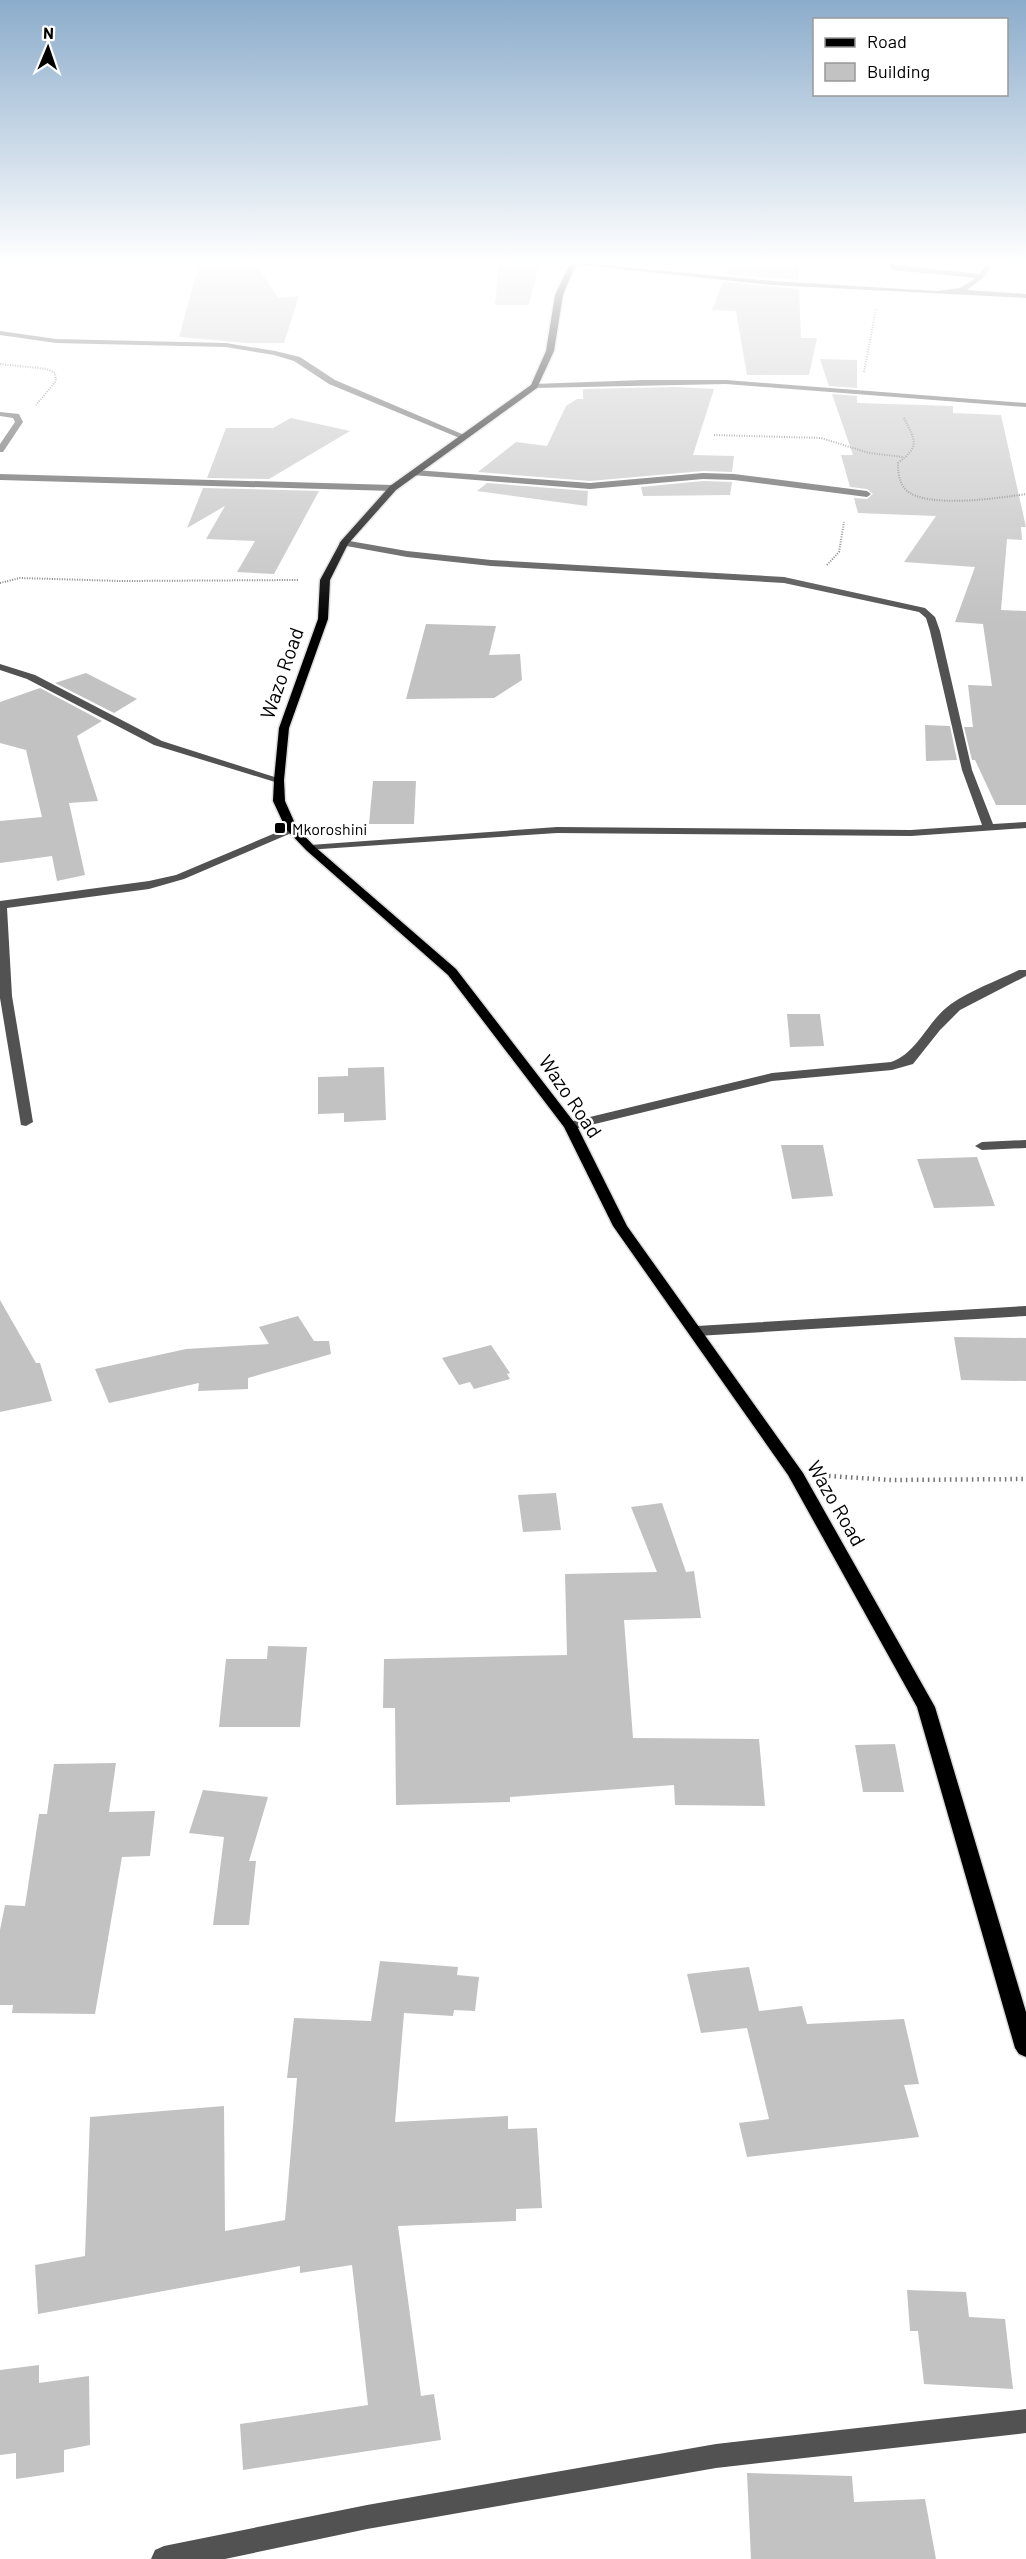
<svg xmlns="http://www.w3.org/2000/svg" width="1026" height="2559" font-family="Barlow,sans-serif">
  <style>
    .building { fill: #c2c2c2 }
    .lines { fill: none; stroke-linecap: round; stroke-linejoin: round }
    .major-casing { stroke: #dbdbdb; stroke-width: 3 }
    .path-far1 { stroke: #747474; stroke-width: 2; stroke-dasharray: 1 1.5; stroke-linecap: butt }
    .path { stroke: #747474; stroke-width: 4.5; stroke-dasharray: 1.5 4; stroke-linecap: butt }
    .minor { fill: #525252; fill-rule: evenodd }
    .major { fill: #000; fill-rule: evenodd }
    .poi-dot { fill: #000; stroke: #fff; stroke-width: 2 }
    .labels { text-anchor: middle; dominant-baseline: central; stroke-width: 5; stroke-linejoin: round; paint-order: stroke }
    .far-poi-label { font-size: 16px; fill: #000; stroke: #fff; text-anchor: start }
    .street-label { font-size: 20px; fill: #000; stroke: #fff }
  </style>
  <rect width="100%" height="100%" fill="#fff"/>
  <path class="building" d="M 199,264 L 256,264 L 278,298 L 299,296 L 284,343 L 246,343 L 179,337 Z
    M 499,264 L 539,264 L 529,305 L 495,305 Z
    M 730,264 L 799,264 L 799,280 L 726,274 Z
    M 723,282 L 799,289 L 801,338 L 817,338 L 809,375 L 747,375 L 736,311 L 712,310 Z
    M 820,359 L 857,360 L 857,388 L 829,386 Z
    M 676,387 L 714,389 L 693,455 L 734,456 L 732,472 L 703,471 L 590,481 L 478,472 L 516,442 L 547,446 L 566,406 L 577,399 L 583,399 L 583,389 Z
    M 832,394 L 857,396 L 857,403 L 953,406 L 953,413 L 1001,415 L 1026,527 L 1021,527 L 1022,540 L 1007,539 L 1001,610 L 1026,611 L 1026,805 L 996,805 L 975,760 L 972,760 L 964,727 L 973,727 L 968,685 L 992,686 L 983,624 L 955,622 L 975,567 L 904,562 L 936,516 L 858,513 L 854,498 L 867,499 L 873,494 L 867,489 L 850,487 L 841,455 L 853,455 Z
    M 291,418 L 350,431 L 269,479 L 207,478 L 226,428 L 273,428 Z
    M 703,481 L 732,482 L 730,495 L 643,496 L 641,487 Z
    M 487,483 L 588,491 L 587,506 L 477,491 Z
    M 203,488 L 319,491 L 274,574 L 237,572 L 255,541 L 206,539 L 225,506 L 187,528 Z
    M 426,624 L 496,626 L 489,655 L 520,654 L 522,680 L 494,698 L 406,699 Z
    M 86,673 L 137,699 L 114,713 L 55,683 Z
    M 40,688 L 102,721 L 77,736 L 98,801 L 69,803 L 85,875 L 57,881 L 52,856 L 0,863 L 0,821 L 42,817 L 26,750 L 0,743 L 0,702 Z
    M 925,725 L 950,726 L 957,760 L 926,761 Z
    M 373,781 L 416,781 L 414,824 L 369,824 Z
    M 787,1014 L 820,1014 L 824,1046 L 790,1047 Z
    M 384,1067 L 386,1120 L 344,1122 L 344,1113 L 318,1114 L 318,1077 L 348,1076 L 348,1068 Z
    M 781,1145 L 823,1145 L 833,1196 L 792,1199 Z
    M 977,1157 L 995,1206 L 934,1208 L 917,1159 Z
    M 0,1300 L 36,1363 L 40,1363 L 52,1401 L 0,1412 Z
    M 298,1316 L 314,1341 L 329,1341 L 331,1354 L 248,1378 L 248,1389 L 198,1391 L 199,1383 L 109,1403 L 95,1369 L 186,1349 L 269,1344 L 259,1327 Z
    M 954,1337 L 1026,1338 L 1026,1381 L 961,1380 Z
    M 491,1345 L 510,1373 L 507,1374 L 510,1379 L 474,1389 L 470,1382 L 459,1385 L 442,1358 Z
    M 556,1493 L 561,1530 L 523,1532 L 518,1495 Z
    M 662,1503 L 686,1572 L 694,1571 L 701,1618 L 624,1620 L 633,1738 L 759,1739 L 765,1806 L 675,1805 L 674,1785 L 510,1797 L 510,1802 L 396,1805 L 395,1708 L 383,1708 L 384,1659 L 567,1655 L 565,1574 L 657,1572 L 631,1507 Z
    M 268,1646 L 307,1647 L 300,1727 L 219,1727 L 226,1659 L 267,1659 Z
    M 895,1744 L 904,1792 L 863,1792 L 855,1745 Z
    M 116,1763 L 109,1812 L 155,1811 L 150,1856 L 122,1857 L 95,2014 L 12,2013 L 13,2005 L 0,2005 L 0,1930 L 5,1905 L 25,1906 L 39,1814 L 47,1814 L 54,1764 Z
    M 203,1790 L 268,1797 L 249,1861 L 256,1861 L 249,1925 L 213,1925 L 224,1837 L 189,1833 Z
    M 380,1961 L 458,1967 L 457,1975 L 479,1977 L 475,2011 L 454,2010 L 453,2016 L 404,2013 L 395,2122 L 508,2116 L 508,2129 L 537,2128 L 542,2208 L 516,2209 L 516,2221 L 398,2226 L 421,2396 L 434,2394 L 441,2440 L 243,2470 L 240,2424 L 368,2405 L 352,2265 L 300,2273 L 300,2266 L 38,2314 L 35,2265 L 85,2256 L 90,2117 L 224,2106 L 225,2231 L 285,2220 L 297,2078 L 287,2078 L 294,2018 L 371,2021 Z
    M 749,1967 L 759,2011 L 802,2006 L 807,2024 L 904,2019 L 919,2084 L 904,2085 L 919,2137 L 747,2157 L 739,2123 L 769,2119 L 747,2028 L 701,2033 L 687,1974 Z
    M 907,2290 L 966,2292 L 969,2317 L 1005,2319 L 1013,2389 L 924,2384 L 918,2331 L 910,2331 Z
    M 39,2365 L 39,2383 L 89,2376 L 90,2445 L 64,2450 L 64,2472 L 16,2479 L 16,2453 L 0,2455 L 0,2370 Z
    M 747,2473 L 852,2476 L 854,2502 L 925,2499 L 936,2559 L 751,2559 Z"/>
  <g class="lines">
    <g class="major-casing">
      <path id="major" d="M 570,264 L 576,264 L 563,295 L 554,351 L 537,388 L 396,490 L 348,544 L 330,580 L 328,619 L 289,728 L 284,780 L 285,801 L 297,828 L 314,846 L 456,969 L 577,1126 L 627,1226 L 803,1473 L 935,1707 L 1026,2012 L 1026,2057 L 1019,2054 L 1015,2048 L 917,1707 L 788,1475 L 613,1226 L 564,1127 L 448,975 L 306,850 L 286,829 L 273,801 L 274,780 L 279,728 L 318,619 L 320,580 L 341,541 L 390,486 L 531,385 L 546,351 L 555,295 Z"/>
    </g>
    <path class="path-far1" d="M 0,364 L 47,369 L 55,373 L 56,381 L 36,405
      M 864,372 L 876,309
      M 904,418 C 916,442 920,446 898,463 C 898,472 899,483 906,490 C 926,509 999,498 1026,494
      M 714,435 L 821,438 L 869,453 L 903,457
      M 827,565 L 839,552 L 844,522
      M 0,583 L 20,578 L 121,581 L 299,580"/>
    <path class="path" d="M 829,1476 L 891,1480 L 1026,1479"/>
    <path class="minor" d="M 572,264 L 592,264 L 772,281 L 937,291 L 960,288 L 976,278 L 893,270 L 890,268 L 890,264 L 979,274 L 987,264 L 993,264 L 984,277 L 967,290 L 1026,294 L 1026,298 L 772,285 Z
      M 0,331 L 56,339 L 226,343 L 275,351 L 300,357 L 335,380 L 469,437 L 462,439 L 329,384 L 294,361 L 274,355 L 226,347 L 56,343 L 0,335 Z
      M 643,380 L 726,380 L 1026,403 L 1026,407 L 726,384 L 534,388 L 530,386 L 534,384 Z
      M 0,412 L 19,414 L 23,422 L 3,452 L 0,452 L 0,444 L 15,422 L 13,418 L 0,416 Z
      M 415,470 L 590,483 L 703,473 L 734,474 L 867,491 L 871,494 L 867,497 L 734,480 L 703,479 L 590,489 L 412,475 L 411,473 Z
      M 0,474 L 393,485 L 397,488 L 393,491 L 0,480 Z
      M 344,540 L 407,551 L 491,560 L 784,577 L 925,608 L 935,617 L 940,631 L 972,770 L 993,824 L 1026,822 L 1026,828 L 911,836 L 557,833 L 306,850 L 306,846 L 310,845 L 557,827 L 911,830 L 982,825 L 962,770 L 930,631 L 926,618 L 919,612 L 784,583 L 491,566 L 407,557 L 341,545 L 339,543 Z
      M 0,664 L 35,675 L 162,741 L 284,780 L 283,782 L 275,782 L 154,745 L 27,679 L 0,670 Z
      M 292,826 L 296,827 L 296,831 L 184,879 L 149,889 L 7,908 L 12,996 L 33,1122 L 26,1126 L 21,1125 L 0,998 L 0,901 L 149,881 L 176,875 Z
      M 1019,970 L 1026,970 L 1026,976 L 960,1010 L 940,1030 L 913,1064 L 892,1070 L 772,1081 L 570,1130 L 563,1126 L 565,1123 L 772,1073 L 891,1062 C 918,1053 927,1021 951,1004 C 971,990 997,981 1019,970 Z
      M 1026,1140 L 1026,1148 L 982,1150 L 975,1146 L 982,1142 Z
      M 1026,1306 L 1026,1316 L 697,1336 L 689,1331 L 697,1326 Z
      M 1026,2409 L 1026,2433 L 716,2468 L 367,2529 L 225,2559 L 151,2559 L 155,2550 L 164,2546 L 367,2505 L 716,2444 Z"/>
    <use href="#major" class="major"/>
  </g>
  <linearGradient id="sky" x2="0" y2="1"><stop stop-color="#8baccb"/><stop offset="0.42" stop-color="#fff"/><stop offset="1" stop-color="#fff" stop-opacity="0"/></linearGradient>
  <rect width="1026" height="622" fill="url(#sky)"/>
  <rect class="poi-dot" x="274" y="822" width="12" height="12" rx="3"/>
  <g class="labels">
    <g class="far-poi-label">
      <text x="292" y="828">Mkoroshini</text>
    </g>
    <g class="street-label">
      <text transform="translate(281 673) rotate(-71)">Wazo Road</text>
      <text transform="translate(571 1096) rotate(56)">Wazo Road</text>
      <text transform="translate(837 1503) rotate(60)">Wazo Road</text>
    </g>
  </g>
  <rect x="813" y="18" width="195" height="78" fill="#ffffff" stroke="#999999" stroke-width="1.5"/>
  <rect x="825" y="38" width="30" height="9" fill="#000000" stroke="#999999" stroke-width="1.5"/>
  <text x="867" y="48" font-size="18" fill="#000000">Road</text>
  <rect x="825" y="63" width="30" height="18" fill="#c2c2c2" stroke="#999999" stroke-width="1.5"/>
  <text x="867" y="78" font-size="18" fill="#000000">Building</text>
  <g transform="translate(48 48) rotate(2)" stroke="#ffffff" stroke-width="4.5" paint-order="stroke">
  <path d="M0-4.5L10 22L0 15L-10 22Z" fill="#000000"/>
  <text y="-9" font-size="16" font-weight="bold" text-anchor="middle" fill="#000000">N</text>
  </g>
</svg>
